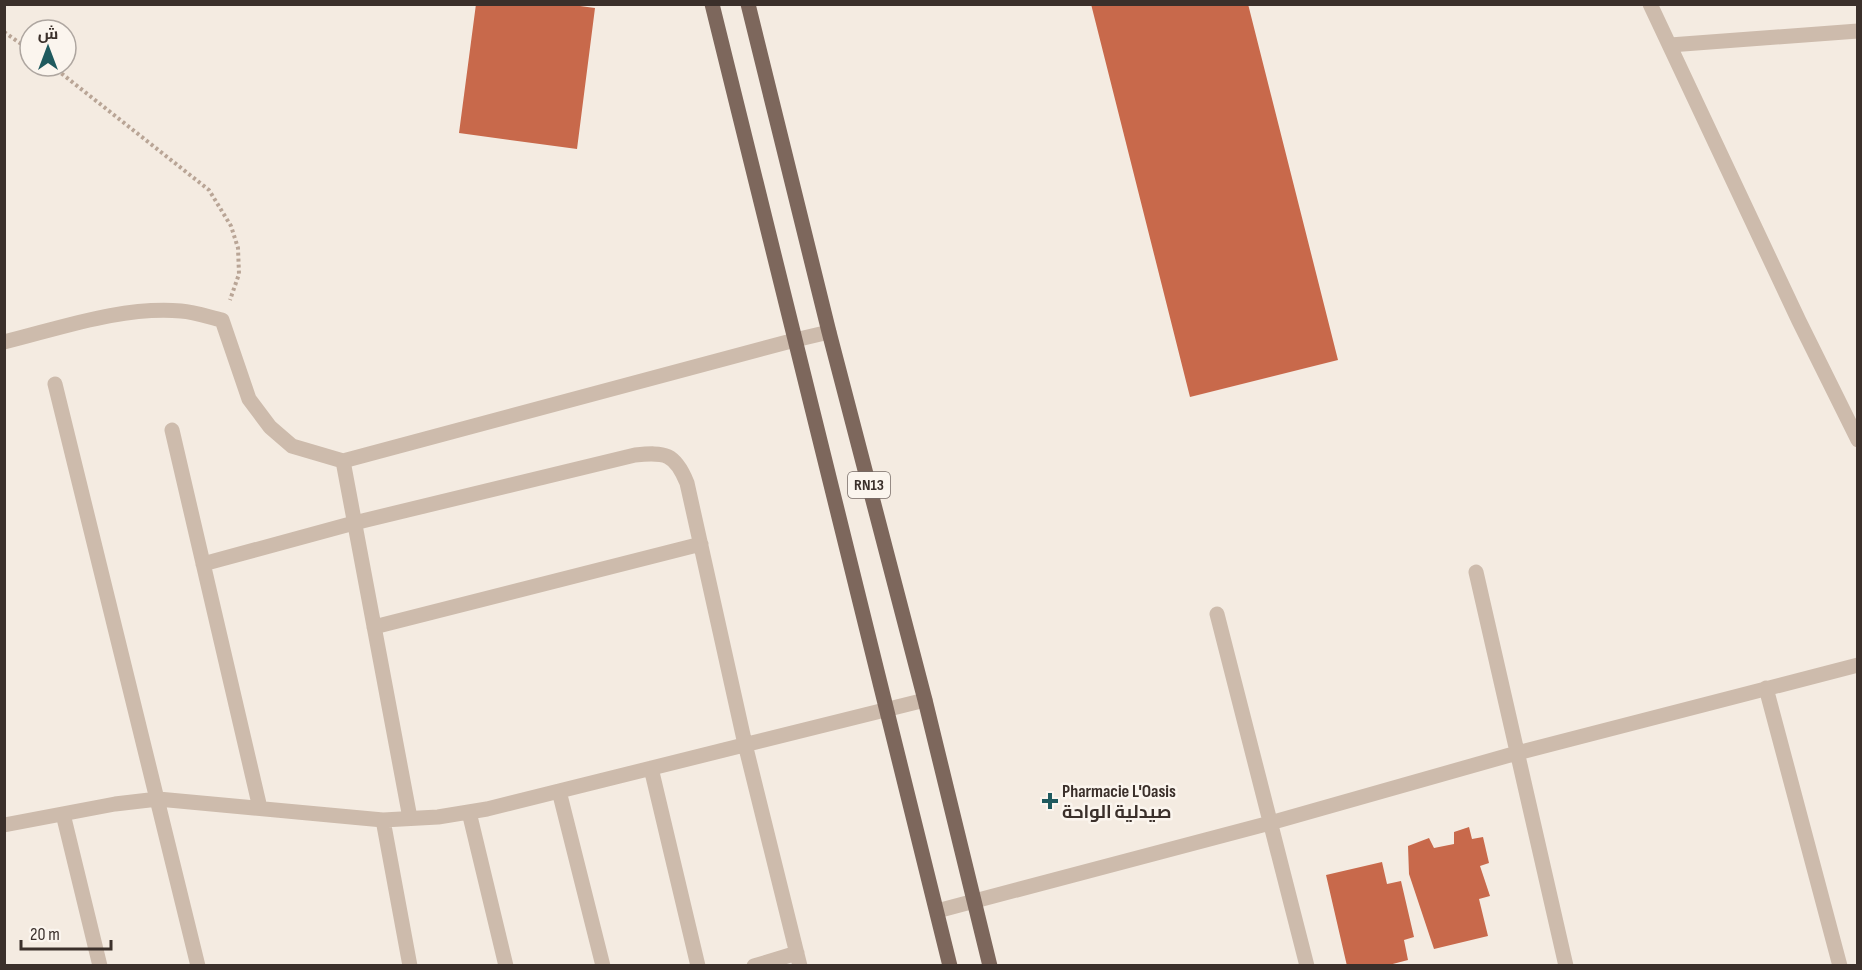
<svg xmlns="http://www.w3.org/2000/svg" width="1862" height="970" font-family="'Sofia Sans Condensed',Cairo,sans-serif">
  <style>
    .building { fill: #c8694b }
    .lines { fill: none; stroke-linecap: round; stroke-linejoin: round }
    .path { stroke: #b9a596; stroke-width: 4; stroke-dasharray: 3 3; stroke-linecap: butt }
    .minor { stroke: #cdbbac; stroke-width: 15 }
    .major { stroke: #7d675c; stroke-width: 15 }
    .poi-dot { fill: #1f5a5e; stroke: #fbf5ee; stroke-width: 2 }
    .labels { text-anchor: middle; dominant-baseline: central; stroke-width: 5; stroke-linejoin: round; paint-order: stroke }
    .shield { fill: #fbf5ee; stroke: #756b66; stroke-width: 1.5 }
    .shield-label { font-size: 16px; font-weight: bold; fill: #3b302b }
    .poi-label { font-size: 18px; font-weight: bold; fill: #3b302b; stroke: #fbf5ee; text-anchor: start }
  </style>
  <rect width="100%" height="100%" fill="#f4ebe1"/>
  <path class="building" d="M 476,4 L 565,4 L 595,8 L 577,149 L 459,133 Z
    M 1091,4 L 1248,4 L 1338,360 L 1190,397 Z
    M 1469,827 L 1472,839 L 1483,837 L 1489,863 L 1480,866 L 1490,896 L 1479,899 L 1488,936 L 1434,949 L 1409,874 L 1408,846 L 1429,838 L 1434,848 L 1454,844 L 1454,832 Z
    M 1382,862 L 1387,884 L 1401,881 L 1414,937 L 1404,940 L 1408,960 L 1385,966 L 1347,966 L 1326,875 Z"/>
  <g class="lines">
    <path class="path" d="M 4,32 L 30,50
      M 52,66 L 209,190 L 231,226 L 238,248 L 239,274 L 230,300"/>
    <path class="minor" d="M 1650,4 L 1799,321 L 1858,440
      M 1670,45 L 1858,31
      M 4,342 C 61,328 122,306 181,311 C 195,312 209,317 222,320 L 249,399 L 270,427 L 292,446 L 343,461 L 795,340 L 829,332
      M 55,384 L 198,966
      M 172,430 L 260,808
      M 343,461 L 410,818
      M 203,564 L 354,523 L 635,455 C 665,452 675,453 687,483 L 745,744 L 800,966
      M 1476,572 L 1566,966
      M 1217,614 L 1307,966
      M 374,627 L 701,544
      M 1766,688 L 1840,966
      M 651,768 L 698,966
      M 559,791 L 603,966
      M 469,812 L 506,966
      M 63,814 L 100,966
      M 383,820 L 410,966
      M 4,825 L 115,804 L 158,799 L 383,820 L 438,817 L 487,809 L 925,700
      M 937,911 L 1270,823 L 1517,753 L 1858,665
      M 754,966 L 797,953"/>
    <path class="major" d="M 712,4 L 950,966
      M 748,4 L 829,332 L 925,700 L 990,966"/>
  </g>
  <path class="poi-dot" d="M1047 792h6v6h6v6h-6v6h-6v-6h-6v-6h6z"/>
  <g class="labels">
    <rect class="shield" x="848" y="472" width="42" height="26" rx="4.5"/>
    <g class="shield-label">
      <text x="869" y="485">RN13</text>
    </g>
    <g class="poi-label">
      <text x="1062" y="791">Pharmacie L'Oasis<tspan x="1062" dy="21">صيدلية الواحة</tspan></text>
    </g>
  </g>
  <rect width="1862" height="970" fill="none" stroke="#3b302b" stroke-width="12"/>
  <g transform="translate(48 48)"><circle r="28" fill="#fbf5ee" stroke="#aea6a0" stroke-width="1.5"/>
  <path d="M0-4.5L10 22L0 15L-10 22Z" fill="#1f5a5e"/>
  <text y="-9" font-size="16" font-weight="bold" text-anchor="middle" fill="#3b302b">ش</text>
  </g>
  <path d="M21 940v9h90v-9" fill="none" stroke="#3b302b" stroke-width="3"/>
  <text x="30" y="940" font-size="18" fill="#3b302b" stroke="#fbf5ee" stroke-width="4.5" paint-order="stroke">20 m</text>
</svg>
